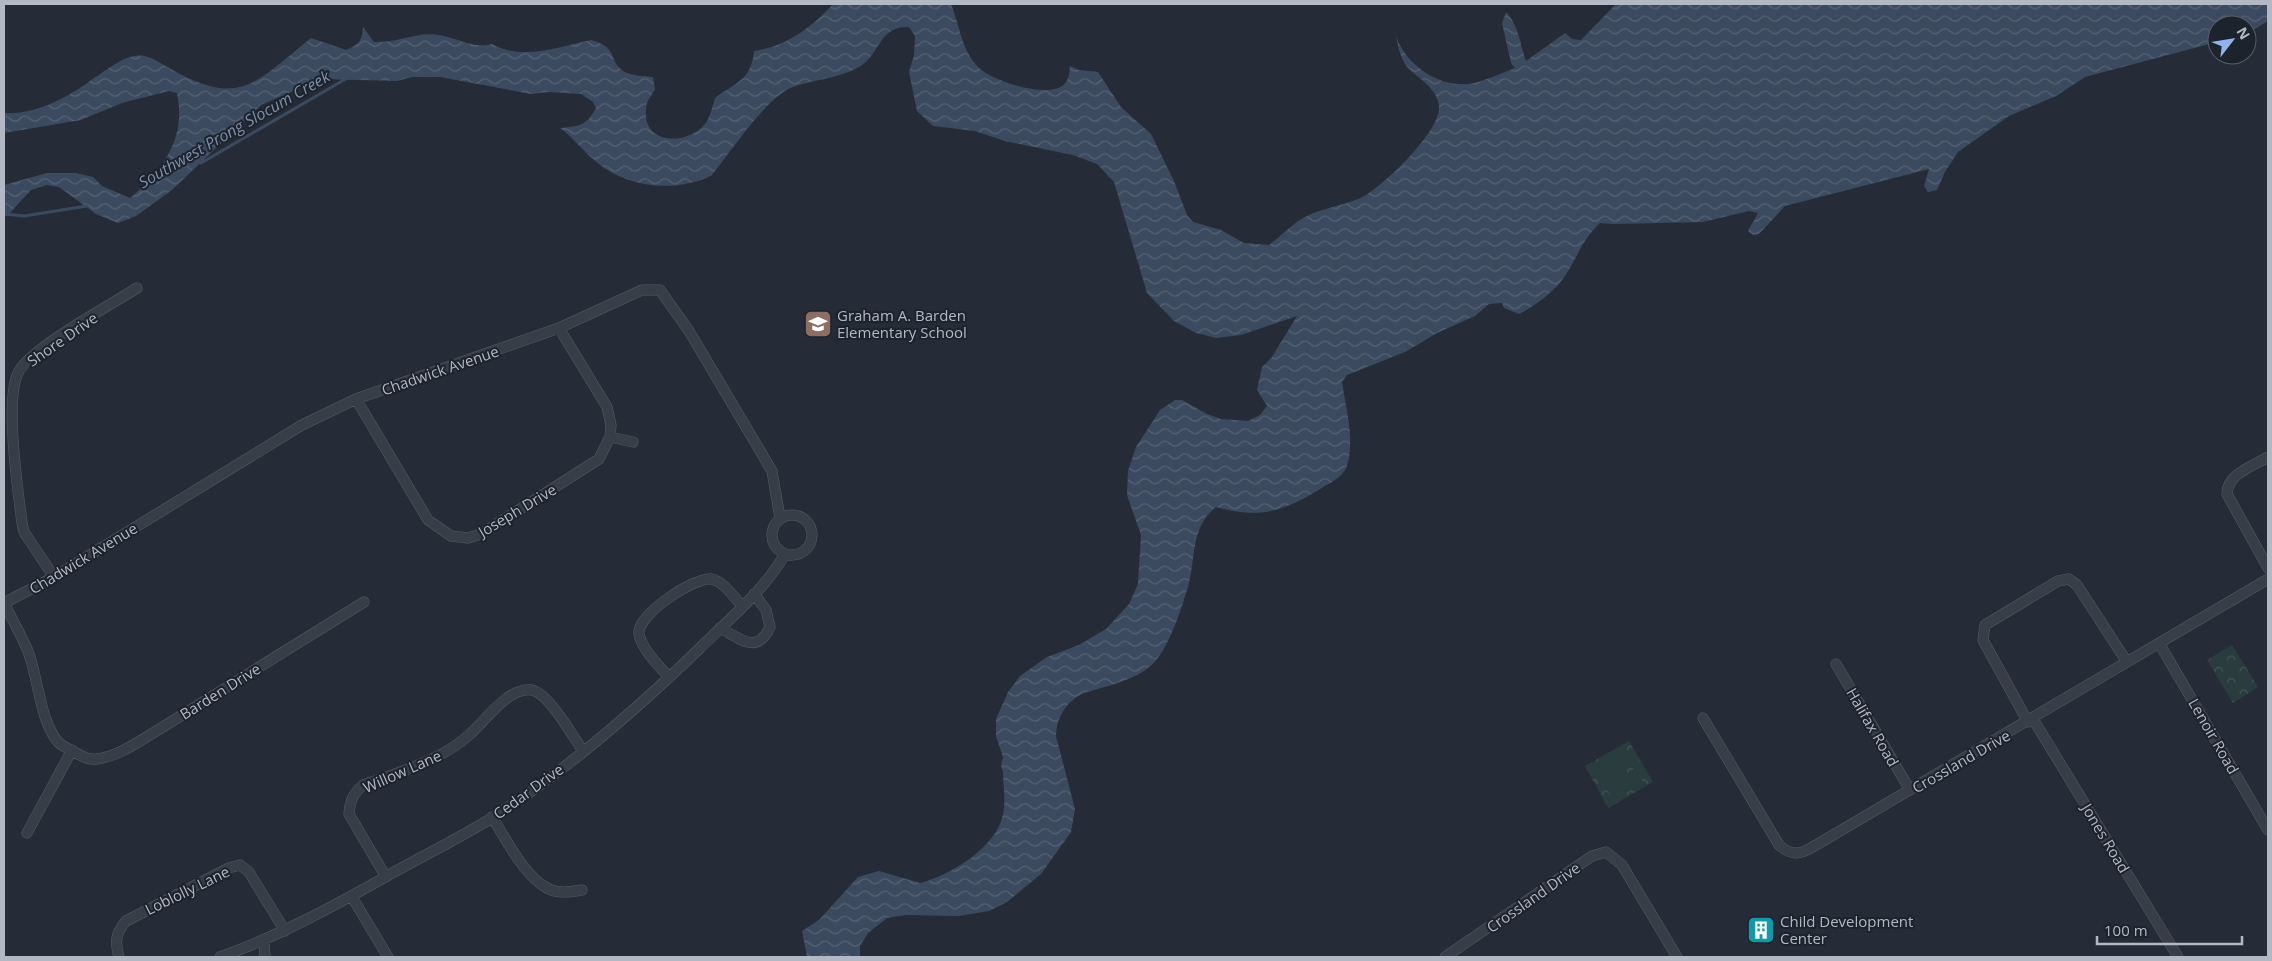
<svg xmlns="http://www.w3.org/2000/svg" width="2272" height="961" font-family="'Open Sans',sans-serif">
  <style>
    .forest { fill: url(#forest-crowns) }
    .garden { fill: #2a3c3d }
    .water { fill: url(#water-waves) }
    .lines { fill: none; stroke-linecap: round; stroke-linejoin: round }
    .stream { stroke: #3c4a5f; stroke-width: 3 }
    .street-casing { stroke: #565c66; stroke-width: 11 }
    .street { stroke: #383e48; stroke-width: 10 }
    .labels { text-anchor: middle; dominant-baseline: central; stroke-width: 4; stroke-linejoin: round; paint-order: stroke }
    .poi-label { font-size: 15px; fill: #b3b9c4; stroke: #1d232d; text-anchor: start }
    .street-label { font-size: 15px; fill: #b3b9c4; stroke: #1d232d }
    .water-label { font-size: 16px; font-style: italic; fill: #7e8fa9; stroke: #1d232d }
  </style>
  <defs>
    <pattern id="forest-crowns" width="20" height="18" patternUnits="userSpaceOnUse" patternTransform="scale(1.25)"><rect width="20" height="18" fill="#2a3c3d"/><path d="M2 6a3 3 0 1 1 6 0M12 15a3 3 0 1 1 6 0" fill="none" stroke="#465657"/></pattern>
    <pattern id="water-waves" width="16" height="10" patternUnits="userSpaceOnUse" patternTransform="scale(1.25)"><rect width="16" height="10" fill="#3c4a5f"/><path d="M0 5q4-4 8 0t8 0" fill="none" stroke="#566274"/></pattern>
  </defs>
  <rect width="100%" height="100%" fill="#252c37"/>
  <path class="forest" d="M 2232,645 L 2258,687 L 2233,703 L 2207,660 Z
    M 1629,741 L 1653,782 L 1608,808 L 1585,766 Z"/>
  <path class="garden" d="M 1624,750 L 1632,764 L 1602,781 L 1594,767 Z
    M 1635,768 L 1643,782 L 1613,800 L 1605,785 Z"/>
  <path class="water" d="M 833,4 L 951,4 C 960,26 961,49 978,67 C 991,81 1046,98 1062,86 C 1069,81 1069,74 1070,66 L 1079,70 L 1098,72 L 1121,107 L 1151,134 L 1174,181 L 1187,215 L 1193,222 L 1221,230 L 1244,243 L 1269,245 C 1281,236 1292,224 1305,217 C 1324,207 1349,205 1366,195 C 1386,183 1441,131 1439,106 C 1437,88 1419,79 1408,68 C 1401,60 1398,47 1396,36 C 1406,66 1442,90 1474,83 C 1487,80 1502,73 1515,68 L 1511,63 L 1502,23 L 1506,12 C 1519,26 1520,44 1526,61 L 1565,33 L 1572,39 L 1581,40 L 1616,4 L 2268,4 L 2268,21 L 2247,34 L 2247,25 L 2217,25 L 2217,42 L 2085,77 L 2056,96 L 2009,116 L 1958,152 L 1945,172 L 1937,190 L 1928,192 L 1924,186 L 1929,169 L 1785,206 L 1759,234 L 1753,235 L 1748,231 L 1758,213 L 1749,211 L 1703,222 L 1614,224 L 1600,223 C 1580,241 1575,265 1559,284 C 1549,295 1533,307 1519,314 L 1504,308 L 1502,303 L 1489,304 L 1475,316 L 1437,333 L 1405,352 L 1347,375 L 1342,382 C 1346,410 1355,438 1347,466 C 1344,475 1333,482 1325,486 C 1287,510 1261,520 1216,507 C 1190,527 1196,559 1188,587 C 1181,610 1172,638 1158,658 C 1145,676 1118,683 1098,689 C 1092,691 1085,692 1080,695 C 1065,703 1056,720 1056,736 L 1075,809 L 1071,832 L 1041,874 L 1007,902 L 989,911 L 959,916 L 906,915 L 887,918 L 868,933 L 860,946 L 860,957 L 807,957 L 802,931 L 819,920 L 858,877 L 879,871 L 920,883 C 950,876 998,846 1003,814 C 1006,801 1003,784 1003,771 L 1001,766 L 1003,757 L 996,736 L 996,719 L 1008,692 L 1020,676 L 1047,657 L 1079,645 L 1106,629 L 1129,604 L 1138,584 L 1141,535 L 1127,495 L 1128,471 L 1136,447 L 1160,410 L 1175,400 L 1182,400 L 1207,414 L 1221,419 L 1248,421 L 1260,415 L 1267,406 L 1257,390 L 1262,367 L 1272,357 L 1297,316 L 1241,335 L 1216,338 L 1196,333 L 1174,321 L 1147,293 L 1114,182 L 1097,164 L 1073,155 L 1005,141 L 975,131 L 933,126 L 917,111 L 909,72 L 914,55 L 915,36 L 909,27 C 879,25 880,55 859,67 C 838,79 815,79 793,87 C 766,97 731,152 711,176 C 674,193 625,188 594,160 C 582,150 573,137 560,128 C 580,126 586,126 596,108 L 593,102 L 581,94 L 549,92 L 531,94 L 440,77 L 412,77 L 397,81 L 321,79 L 261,105 L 172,190 L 136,216 L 118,223 L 96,214 L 59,187 L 47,185 L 31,190 L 8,215 L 4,216 L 4,185 L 47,173 L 76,173 L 93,177 L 102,186 L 130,198 C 154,178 178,151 179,117 C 180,109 178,101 177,93 L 169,91 L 122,103 L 81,120 L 4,133 L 4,113 C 36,115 69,97 94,78 C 107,70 119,59 134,56 C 146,53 159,62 169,68 C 240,109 255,83 311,38 L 346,50 C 359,44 362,42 363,27 L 374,42 C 397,43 418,31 439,35 C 458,38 473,49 492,44 C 522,61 559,47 591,40 C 619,47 608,62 625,72 C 632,76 645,76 653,77 L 655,89 C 653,93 649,98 647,103 C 646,106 646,111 646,114 C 646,143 682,144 700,129 C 709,123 712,108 715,98 C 736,82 751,81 754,51 C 786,47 812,27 833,4 Z"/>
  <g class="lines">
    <path class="stream" d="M 201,163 L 349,77
      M 4,214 L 24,216 L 87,206"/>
    <g class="street-casing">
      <path id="street" d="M 356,399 L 428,520 L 451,536 L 468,538 L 481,534 L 599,459 L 610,437 L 611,425 L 607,407 L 559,328
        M 610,437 L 633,442
        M 2268,457 C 2253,466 2227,474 2227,494 L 2268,568
        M772 535a20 20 0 1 1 40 0a20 20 0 1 1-40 0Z
        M 54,577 L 24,532 L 22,523 C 18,491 4,397 19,371 C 34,346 109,306 137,288
        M 4,603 L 54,577 L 302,425 L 356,399 L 559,328 L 642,290 L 660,290 L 689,331 L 772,471 L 780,518
        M 4,603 C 12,619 21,635 28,651 C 38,677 40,721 58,742 C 62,746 69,749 74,752 C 82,756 87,760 96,759 C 118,757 139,741 158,730 L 364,602
        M 720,628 C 741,639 757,655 770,627 L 766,610 L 754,594
        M 2159,643 L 2268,830
        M 1836,664 L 1910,790
        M 669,678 C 659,665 642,650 639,634 C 636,615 694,577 711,579 C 723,581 734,597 742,606
        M 1703,718 L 1779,845 C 1790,855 1799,855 1811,848 L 2268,579
        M 2033,719 L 2178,957
        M 2028,722 L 1983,640 L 1985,625 L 2058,581 L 2069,579 L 2077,585 L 2127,662
        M 492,817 C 506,839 524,876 547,888 C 558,894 570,892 582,890
        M 27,833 L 72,750
        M 386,877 L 349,814 C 350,800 353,794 363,785 C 400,772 440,761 469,735 C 486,720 509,686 532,690 C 549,694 573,736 583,751
        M 352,897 L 388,957
        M 264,940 L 265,957
        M 119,957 C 115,942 115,934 126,921 L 229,868 L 240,865 L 249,872 L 285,931
        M 220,957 C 279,936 334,906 389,875 C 423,856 459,838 492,818 C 567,770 636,710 699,649 C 729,619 764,591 785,554
        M 1445,957 L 1592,856 L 1606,852 L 1622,865 L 1677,957"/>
    </g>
    <use href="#street" class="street"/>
  </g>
  <defs>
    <g id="school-square" transform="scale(1.4375)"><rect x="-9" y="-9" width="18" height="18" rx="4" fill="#8d6e63" stroke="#1d232d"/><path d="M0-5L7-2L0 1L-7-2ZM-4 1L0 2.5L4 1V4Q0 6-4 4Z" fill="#fff"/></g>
    <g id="building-square" transform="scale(1.4375)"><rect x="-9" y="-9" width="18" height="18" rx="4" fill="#0f9aa8" stroke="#1d232d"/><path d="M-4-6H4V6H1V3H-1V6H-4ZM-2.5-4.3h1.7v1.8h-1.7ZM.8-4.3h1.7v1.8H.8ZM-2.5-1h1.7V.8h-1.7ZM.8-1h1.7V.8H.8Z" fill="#fff"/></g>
  </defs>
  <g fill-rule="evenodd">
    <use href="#school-square" x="818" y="324"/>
    <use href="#building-square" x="1761" y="930"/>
  </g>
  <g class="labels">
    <g class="poi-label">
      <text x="837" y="315">Graham A. Barden<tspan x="837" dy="17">Elementary School</tspan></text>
      <text x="1780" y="921">Child Development<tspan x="1780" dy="17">Center</tspan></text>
    </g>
    <g class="street-label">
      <text transform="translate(62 339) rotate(-35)">Shore Drive</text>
      <text transform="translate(440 370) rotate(-19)">Chadwick Avenue</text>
      <text transform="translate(517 510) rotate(-31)">Joseph Drive</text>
      <text transform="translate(83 558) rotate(-31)">Chadwick Avenue</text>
      <text transform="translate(220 691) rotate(-32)">Barden Drive</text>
      <text transform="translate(1873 727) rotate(60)">Halifax Road</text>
      <text transform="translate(2214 736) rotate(60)">Lenoir Road</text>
      <text transform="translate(1961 761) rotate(-30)">Crossland Drive</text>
      <text transform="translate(402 771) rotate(-24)">Willow Lane</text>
      <text transform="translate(528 791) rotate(-36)">Cedar Drive</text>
      <text transform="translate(2106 838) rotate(59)">Jones Road</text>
      <text transform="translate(187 890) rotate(-26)">Loblolly Lane</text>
      <text transform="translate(1533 897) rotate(-35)">Crossland Drive</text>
    </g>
    <g class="water-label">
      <text transform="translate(234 129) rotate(-30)">Southwest Prong Slocum Creek</text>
    </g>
  </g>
  <rect width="2272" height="961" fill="none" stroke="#b3b9c4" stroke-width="10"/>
  <g transform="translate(2232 40) rotate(59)"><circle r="24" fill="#1d232d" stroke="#595f69"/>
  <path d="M0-4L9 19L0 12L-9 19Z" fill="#91b2eb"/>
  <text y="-8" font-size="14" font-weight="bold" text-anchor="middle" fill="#b3b9c4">N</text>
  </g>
  <path d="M2097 936v8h145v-8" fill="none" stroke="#b3b9c4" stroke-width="2.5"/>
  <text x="2104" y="936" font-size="15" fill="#b3b9c4" stroke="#1d232d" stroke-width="4" paint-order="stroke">100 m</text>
</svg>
